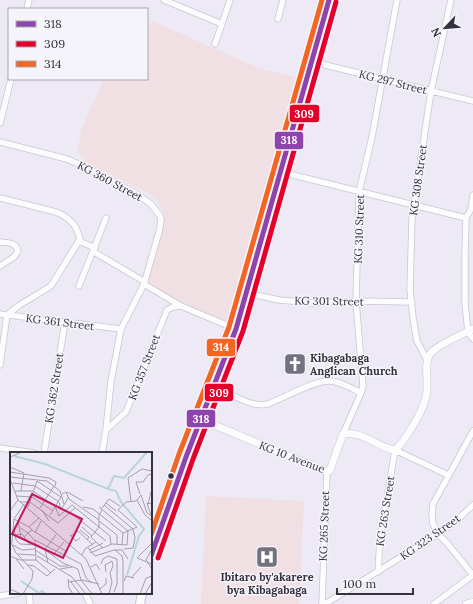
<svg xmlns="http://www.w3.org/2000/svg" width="473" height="604" font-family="Lora,serif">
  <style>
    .education { fill: #f0e0e3 }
    .medical { fill: #f0e0e4 }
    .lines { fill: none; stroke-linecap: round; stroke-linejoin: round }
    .minor-casing { stroke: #c9c6d1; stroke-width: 7 }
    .tertiary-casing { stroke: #c9c6d1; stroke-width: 8 }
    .secondary-casing { stroke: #c9c6d1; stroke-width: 10 }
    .minor { stroke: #fcfcfe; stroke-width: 5.5 }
    .tertiary { stroke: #fcfcfe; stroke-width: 7 }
    .secondary { stroke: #fcfcfe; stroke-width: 8 }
    .bus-1-casing { stroke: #f6f4fb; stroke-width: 8 }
    .bus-2-casing { stroke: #f6f4fb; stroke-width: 8 }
    .bus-3-casing { stroke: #f6f4fb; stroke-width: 8 }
    .bus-1 { stroke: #8e44ad; stroke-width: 5 }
    .bus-2 { stroke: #e4002b; stroke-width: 5 }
    .bus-3 { stroke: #f26522; stroke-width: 5 }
    .bus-dot { fill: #35313f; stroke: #f6f4fb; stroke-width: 1.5 }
    .labels { text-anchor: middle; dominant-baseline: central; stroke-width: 3; stroke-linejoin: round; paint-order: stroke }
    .street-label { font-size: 11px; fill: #35313f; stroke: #f6f4fb }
    .poi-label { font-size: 11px; font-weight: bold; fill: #35313f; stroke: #f6f4fb; text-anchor: start }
    .inset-river { fill: none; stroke: #b9d5d9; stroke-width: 2 }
    .inset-road { fill: none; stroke: #a3a0ac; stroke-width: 1 }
    .view { fill: #c2185b; fill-opacity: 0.15; stroke: #c2185b; stroke-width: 2 }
    .inset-edge { fill: none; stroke: #35313f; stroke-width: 2 }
    .line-badge { stroke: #f6f4fb; stroke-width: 1.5 }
    .badge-label { font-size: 11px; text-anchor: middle; font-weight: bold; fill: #fff }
  </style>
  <rect width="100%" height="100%" fill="#edeaf5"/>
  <path class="education" d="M 153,21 L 258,68 L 307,80 L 236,329 L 144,284 L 164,221 L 164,213 L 158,201 L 150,194 L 88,163 L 77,152 L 82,128 L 104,79 L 147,79 L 147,28 Z"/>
  <path class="medical" d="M 206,496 L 304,501 L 299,604 L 201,604 Z"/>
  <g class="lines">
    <g class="minor-casing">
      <path id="minor" d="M 164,0 L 222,24
        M 27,9 L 29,0
        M 278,19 L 283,0
        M 215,44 L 230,0
        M 313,62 L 473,101
        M 0,123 L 11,79
        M 0,142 L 67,159 L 87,168 L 137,194 L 151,204 L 160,216 L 161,220 L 159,232 L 144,284 L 121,329 L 111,381 L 106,430 L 102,453
        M 281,172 L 466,218
        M 473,195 L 471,209 L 466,218 L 465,254 L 465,303 L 468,332 L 473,339
        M 0,198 L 56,212 C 70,218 76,224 80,239 L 51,286 L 18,306 L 7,315 L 0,365
        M 79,241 L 95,248
        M 0,242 C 8,243 16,242 18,251 L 14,257 L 0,266
        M 94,252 L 145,282
        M 144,284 L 181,306 L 236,329
        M 79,286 L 106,218
        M 247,293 L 279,300 L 313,303 L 356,301 L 412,302
        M 0,314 L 121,329
        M 427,360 L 417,341 L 413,318 L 410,290 L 412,218 L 431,91 L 451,0
        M 213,384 C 230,393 249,408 268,404 C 284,398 313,381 329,381 C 340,381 351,388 361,393
        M 106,430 L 126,412 L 167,310 L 173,307 L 181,306
        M 343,434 L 361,393 L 363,386 L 356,301 L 359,192 L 372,137 L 397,0
        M 0,448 L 34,453
        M 44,453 L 65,322
        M 378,572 L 380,540 L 395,450 L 448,475
        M 473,575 L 447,543 L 438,534 L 433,524 L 432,514 L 433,504 L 473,431
        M 29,593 L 30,604
        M 85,593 L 90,604
        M 0,596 L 19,593
        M 322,604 L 327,472
        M 325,604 L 438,534 L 455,522 L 473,505
        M 434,604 L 473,575"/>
    </g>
    <g class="tertiary-casing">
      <path id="tertiary" d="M 200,419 L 327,472 L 330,470 L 343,434 C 362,430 378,448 395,450 C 403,444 420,415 423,406 C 425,401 427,393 427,388 C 428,378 424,362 430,354 C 436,345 463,334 473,329
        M 466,604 L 473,602"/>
    </g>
    <g class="secondary-casing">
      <path id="secondary" d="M 151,556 L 186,457 L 236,329 L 247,293 L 329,0
        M 140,604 L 142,593"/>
    </g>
    <use href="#minor" class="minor"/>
    <use href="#tertiary" class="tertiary"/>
    <use href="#secondary" class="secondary"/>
    <g class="bus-1-casing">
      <path id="bus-1" d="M 151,556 L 186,457 L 236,329 L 329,0"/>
    </g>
    <g class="bus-2-casing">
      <path id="bus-2" d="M 158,558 L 193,459 L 243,331 L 336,2"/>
    </g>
    <g class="bus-3-casing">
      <path id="bus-3" d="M 151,535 L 179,454 L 229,327 L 322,0"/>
    </g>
    <use href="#bus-1" class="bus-1"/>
    <use href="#bus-2" class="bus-2"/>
    <use href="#bus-3" class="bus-3"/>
  </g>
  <defs>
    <g id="church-square" transform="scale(1.15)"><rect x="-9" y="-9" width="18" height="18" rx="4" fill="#75727f" stroke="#f6f4fb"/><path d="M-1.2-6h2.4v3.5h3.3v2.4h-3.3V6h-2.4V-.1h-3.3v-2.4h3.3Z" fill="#fff"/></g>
    <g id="hospital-square" transform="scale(1.15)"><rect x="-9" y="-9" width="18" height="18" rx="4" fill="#75727f" stroke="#f6f4fb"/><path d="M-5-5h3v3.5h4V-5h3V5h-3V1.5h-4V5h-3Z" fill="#fff"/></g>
  </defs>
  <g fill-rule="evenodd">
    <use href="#church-square" x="295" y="364"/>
    <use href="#hospital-square" x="267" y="557"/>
  </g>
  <circle class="bus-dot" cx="171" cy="476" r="3.5"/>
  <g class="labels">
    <g class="street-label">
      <text transform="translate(393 82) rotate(14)">KG 297 Street</text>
      <text transform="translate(418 180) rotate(-82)">KG 308 Street</text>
      <text transform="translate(110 181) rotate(28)">KG 360 Street</text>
      <text transform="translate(359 229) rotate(-88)">KG 310 Street</text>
      <text transform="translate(329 301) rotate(1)">KG 301 Street</text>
      <text transform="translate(60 322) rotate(7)">KG 361 Street</text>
      <text transform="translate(144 367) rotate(-69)">KG 357 Street</text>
      <text transform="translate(54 388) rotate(-81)">KG 362 Street</text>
      <text transform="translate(292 457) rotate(21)">KG 10 Avenue</text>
      <text transform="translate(385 511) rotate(-81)">KG 263 Street</text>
      <text transform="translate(324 526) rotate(-88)">KG 265 Street</text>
      <text transform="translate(430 537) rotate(-35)">KG 323 Street</text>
    </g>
    <g class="poi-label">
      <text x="310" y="358">Kibagabaga<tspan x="310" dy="13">Anglican Church</tspan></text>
      <text x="267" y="577" text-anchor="middle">Ibitaro by'akarere<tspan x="267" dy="13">bya Kibagabaga</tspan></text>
    </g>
  </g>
  <g transform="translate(10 452)">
    <rect width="142" height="142" fill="#edeaf5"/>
    <path class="inset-river" d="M 4,4 L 35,12 L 98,37 L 104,24 L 114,26 L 137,0M 98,37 L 106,39 L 111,50 L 134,77 L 129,84 L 117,123M 11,129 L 29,141 L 32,139 L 36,142"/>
    <path class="inset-road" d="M 0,5 L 12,0M 0,15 L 14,21 L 11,39M 0,20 L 39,26 L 46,30 L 45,34M 0,25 L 37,29 L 50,39 L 54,52M 0,27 L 8,48 L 76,107 L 92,142M 3,31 L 25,34 L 49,50 L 51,58 L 58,46M 5,39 L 23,39 L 45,54 L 49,64 L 62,53 L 100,84 L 101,93M 57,40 L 73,49M 52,42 L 56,40 L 59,47 L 89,68M 130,42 L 126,30 L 133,30 L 138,23 L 142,22M 131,43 L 137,61 L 142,64M 6,44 L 22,45 L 43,59M 127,48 L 135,63 L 142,69M 121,49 L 118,26 L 132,17 L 142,19M 10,50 L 20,50 L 48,71 L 65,56M 96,51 L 106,59M 138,52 L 141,40M 94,53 L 123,77 L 125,86 L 123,96 L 114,97M 18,55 L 27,29 L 51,45M 73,55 L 83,57 L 113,81 L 127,75 L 108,58 L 116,50 L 126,49 L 131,43M 89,55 L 118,79M 30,56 L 44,34M 91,57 L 99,47 L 110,54M 32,58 L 39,69M 0,59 L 8,48M 61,61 L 96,89M 40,63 L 51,45M 141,63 L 137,51 L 142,52M 4,67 L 19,75M 8,69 L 11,86 L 17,88M 89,69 L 107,83 L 107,92M 9,75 L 18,81 L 14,85M 72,75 L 82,84M 4,77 L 6,88 L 10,92 L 28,93 L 53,111 L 68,117 L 71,128 L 82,142M 22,78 L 57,100M 70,78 L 79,85 L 77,88M 25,81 L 31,69M 5,83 L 12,82 L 20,93M 60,83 L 66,89 L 70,86M 61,84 L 68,79 L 83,93M 0,88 L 6,101 L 23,119 L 22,127 L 13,142M 25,88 L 71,112 L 76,126 L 82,131M 2,90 L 4,67 L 14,52M 86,90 L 81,85 L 89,75 L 89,63 L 92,58M 142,91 L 127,106 L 142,112M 3,93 L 12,98 L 25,97M 112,93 L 113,81M 78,96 L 85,104 L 104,98 L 112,98 L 118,107M 35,97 L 46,83M 35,97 L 38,111M 142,97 L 136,108 L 142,117M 25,98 L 50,114 L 58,114M 79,98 L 93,91M 105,98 L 112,104 L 113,109 L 113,142M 80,101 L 102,92 L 117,93 L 118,79M 8,102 L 25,103M 43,103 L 54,90M 72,103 L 75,97 L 86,90 L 93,96M 0,104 L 10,108 L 26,108 L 25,89 L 18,81 L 22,78 L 19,75 L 29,66M 27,104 L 62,125 L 76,142M 6,107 L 14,117M 26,108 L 41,121M 91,112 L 93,107 L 98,104 L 107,107 L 107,132 L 104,140M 18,113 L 24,114 L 37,124 L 45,117M 81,115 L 86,112 L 90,118M 50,117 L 62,115M 96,120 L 95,113 L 102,109 L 103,114 L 100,121 L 102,130 L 99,142M 121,126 L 131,115M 58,127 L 59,136 L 63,142M 114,129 L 116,124 L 124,126M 58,130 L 72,128 L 89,132M 61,130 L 70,142M 0,137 L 11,142M 90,137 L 96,132 L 96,126M 130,142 L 136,126 L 142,124M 135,142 L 142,130"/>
    <path class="view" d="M 22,42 L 72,67 L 53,106 L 2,82 Z"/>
    <rect width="142" height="142" class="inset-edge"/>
  </g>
  <g class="line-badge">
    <rect x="289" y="104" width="31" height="19" rx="4" fill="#e4002b"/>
    <rect x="274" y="131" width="30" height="19" rx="4" fill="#8e44ad"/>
    <rect x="206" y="338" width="30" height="19" rx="4" fill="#f26522"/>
    <rect x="204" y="383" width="30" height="19" rx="4" fill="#e4002b"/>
    <rect x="186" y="409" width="30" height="19" rx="4" fill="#8e44ad"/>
  </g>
  <g class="badge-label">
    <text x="304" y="118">309</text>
    <text x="289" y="144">318</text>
    <text x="221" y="351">314</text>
    <text x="219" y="397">309</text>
    <text x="201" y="423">318</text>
  </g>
  <rect x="8" y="8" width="140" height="72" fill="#f6f4fb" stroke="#a9a6b0"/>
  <rect x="16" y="21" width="20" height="6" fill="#8e44ad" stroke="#a9a6b0"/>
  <text x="44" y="28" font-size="12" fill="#35313f">318</text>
  <rect x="16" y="41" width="20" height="6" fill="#e4002b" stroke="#a9a6b0"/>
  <text x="44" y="48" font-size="12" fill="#35313f">309</text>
  <rect x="16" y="61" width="20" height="6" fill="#f26522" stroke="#a9a6b0"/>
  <text x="44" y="68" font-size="12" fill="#35313f">314</text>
  <g transform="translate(445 28) rotate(244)" stroke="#f6f4fb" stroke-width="3" paint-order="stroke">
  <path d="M0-3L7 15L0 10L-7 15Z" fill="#35313f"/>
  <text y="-6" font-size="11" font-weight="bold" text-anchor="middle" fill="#35313f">N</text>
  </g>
  <path d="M337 588v6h76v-6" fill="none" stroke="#35313f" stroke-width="2"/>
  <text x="343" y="588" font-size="12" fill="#35313f" stroke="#f6f4fb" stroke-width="3" paint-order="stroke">100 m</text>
</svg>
